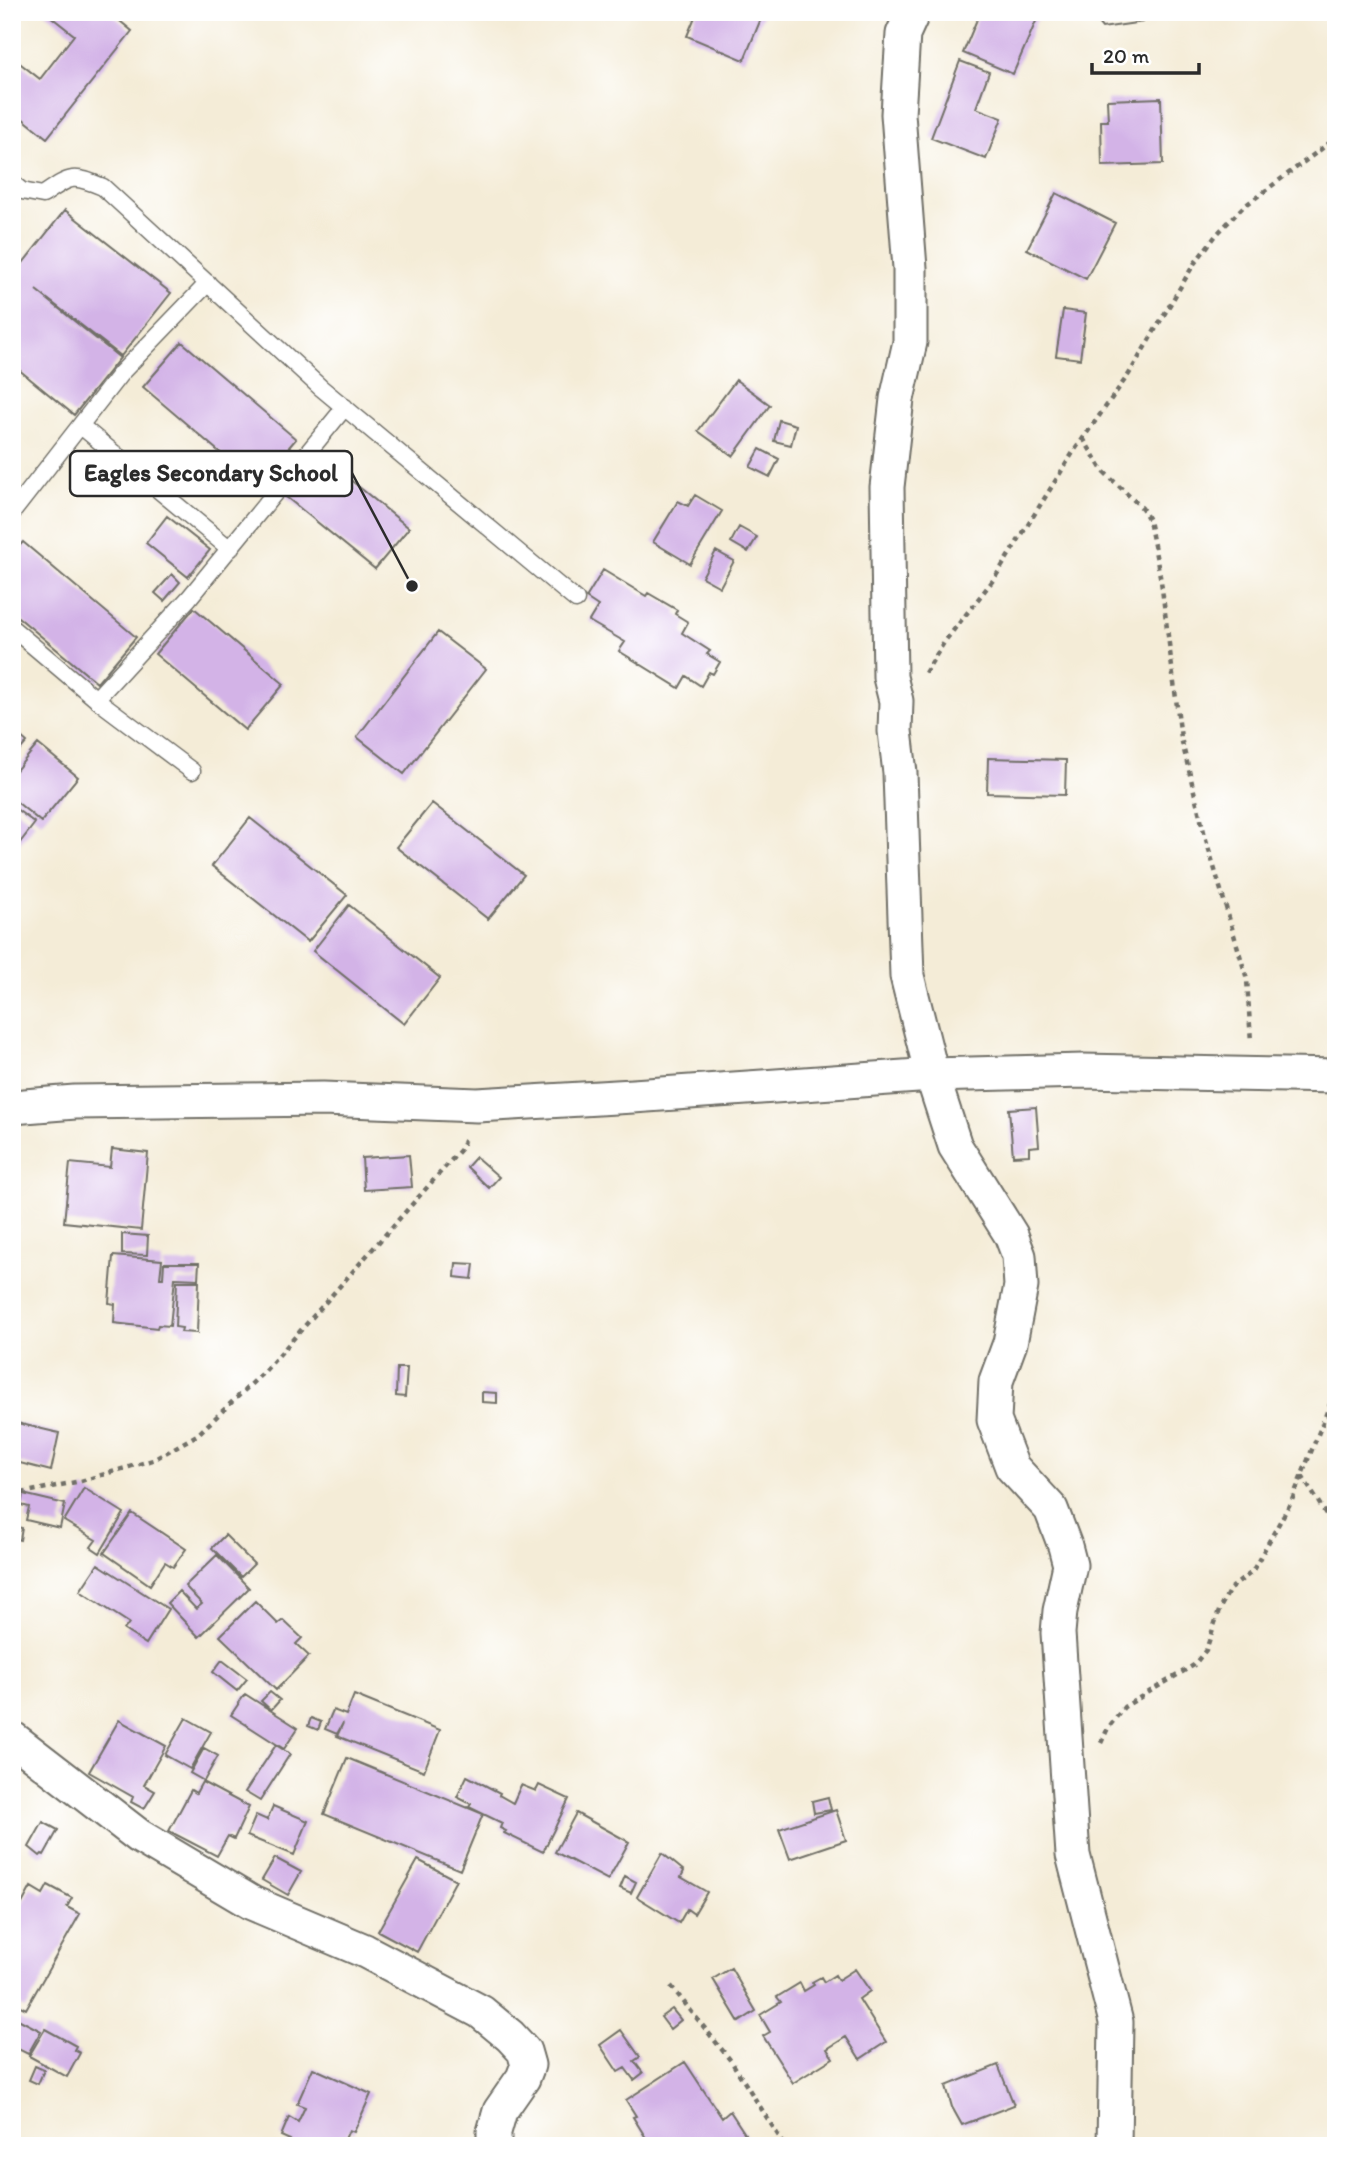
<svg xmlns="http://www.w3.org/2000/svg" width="1348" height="2158" font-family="Itim,sans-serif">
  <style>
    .building { fill: #d3b3e7 }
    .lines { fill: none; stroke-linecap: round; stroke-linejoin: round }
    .lane-casing { stroke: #716f67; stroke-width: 19 }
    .street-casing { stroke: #716f67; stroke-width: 37 }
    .path { stroke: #716f67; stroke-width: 4.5; stroke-dasharray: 5 5; stroke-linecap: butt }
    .lane { stroke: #fff; stroke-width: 16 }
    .street { stroke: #fff; stroke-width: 33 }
    .leader { fill: none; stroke: #2b2b2b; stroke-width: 2.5 }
    .callout-dot { fill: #2b2b2b; stroke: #fff; stroke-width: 2.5 }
    .callout { fill: #fff; stroke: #2b2b2b; stroke-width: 2.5 }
    .callout-label { font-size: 24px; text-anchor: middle; font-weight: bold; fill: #2b2b2b }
  </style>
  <rect width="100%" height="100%" fill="#fff"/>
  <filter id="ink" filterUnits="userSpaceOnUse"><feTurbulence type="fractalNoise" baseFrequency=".0143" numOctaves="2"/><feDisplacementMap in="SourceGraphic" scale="14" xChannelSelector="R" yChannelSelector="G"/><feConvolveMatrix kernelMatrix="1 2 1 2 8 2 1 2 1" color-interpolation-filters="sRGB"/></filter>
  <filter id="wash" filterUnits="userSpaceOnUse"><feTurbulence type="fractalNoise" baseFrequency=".00686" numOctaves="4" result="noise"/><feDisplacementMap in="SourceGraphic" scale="28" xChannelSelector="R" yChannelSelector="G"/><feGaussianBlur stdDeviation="1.57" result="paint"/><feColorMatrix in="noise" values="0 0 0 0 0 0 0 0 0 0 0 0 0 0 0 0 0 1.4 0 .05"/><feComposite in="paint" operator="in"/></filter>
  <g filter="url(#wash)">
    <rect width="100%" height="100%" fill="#f4ecd7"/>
    <g id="blocks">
      <path class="building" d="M 45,12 L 109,12 L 132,31 L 47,138 L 12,110 L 12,57 L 40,79 L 74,35 Z
        M 697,12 L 763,14 L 744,60 L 687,36 Z
        M 980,12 L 1020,12 L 1037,19 L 1013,74 L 963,53 Z
        M 1089,12 L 1152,12 L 1143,22 L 1102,28 Z
        M 960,61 L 989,72 L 976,108 L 1002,118 L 986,159 L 931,138 Z
        M 1161,98 L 1163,164 L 1102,166 L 1101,121 L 1108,121 L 1107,100 Z
        M 1056,193 L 1115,223 L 1086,279 L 1027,249 Z
        M 65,210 L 171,293 L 121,356 L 36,290 L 120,358 L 74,415 L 12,364 L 12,270 L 15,273 Z
        M 1063,310 L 1086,313 L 1080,359 L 1056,356 Z
        M 182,342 L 296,439 L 257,484 L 143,387 Z
        M 736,380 L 770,405 L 733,456 L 698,431 Z
        M 779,420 L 796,425 L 791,445 L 774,441 Z
        M 760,449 L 779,459 L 770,477 L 750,467 Z
        M 319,454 L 409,528 L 375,569 L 285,496 Z
        M 695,495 L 722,511 L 690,564 L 653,542 L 678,501 L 688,506 Z
        M 167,516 L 210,550 L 188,577 L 146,543 Z
        M 739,527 L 757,537 L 748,552 L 731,542 Z
        M 23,542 L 136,637 L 97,683 L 12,612 L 12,554 Z
        M 716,551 L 734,561 L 720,587 L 702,577 Z
        M 603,570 L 646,596 L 648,593 L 677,610 L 675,614 L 688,622 L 682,633 L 710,651 L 707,654 L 720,662 L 713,674 L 709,672 L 701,686 L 686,676 L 679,688 L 619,651 L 625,642 L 589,621 L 598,606 L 586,598 Z
        M 172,574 L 180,582 L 164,601 L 155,593 Z
        M 194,608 L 284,684 L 245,730 L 155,654 Z
        M 438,632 L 486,669 L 404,774 L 357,737 Z
        M 12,729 L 27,742 L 12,759 Z
        M 38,744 L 78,777 L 41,822 L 12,798 L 12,775 Z
        M 988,758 L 1066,760 L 1065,795 L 987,793 Z
        M 432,803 L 524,875 L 488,919 L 396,847 Z
        M 12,806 L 35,823 L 12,853 Z
        M 250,818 L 347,895 L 308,942 L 212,866 Z
        M 349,905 L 440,978 L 404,1024 L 313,951 Z
        M 1036,1107 L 1039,1146 L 1029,1147 L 1029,1155 L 1013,1156 L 1009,1109 Z
        M 112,1149 L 148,1153 L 141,1230 L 64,1222 L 70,1163 L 110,1167 Z
        M 409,1155 L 412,1187 L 364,1190 L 362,1158 Z
        M 476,1157 L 499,1177 L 489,1188 L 467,1167 Z
        M 122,1234 L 148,1236 L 147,1255 L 122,1254 Z
        M 113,1256 L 162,1260 L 160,1278 L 163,1278 L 164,1263 L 199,1263 L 198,1279 L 175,1278 L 170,1326 L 158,1325 L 157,1328 L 114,1323 L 115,1304 L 109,1303 Z
        M 456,1263 L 474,1264 L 472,1279 L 455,1277 Z
        M 177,1281 L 199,1281 L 197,1333 L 181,1332 L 182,1328 L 175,1327 Z
        M 397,1368 L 407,1368 L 405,1397 L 396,1396 Z
        M 482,1392 L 497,1393 L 497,1403 L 482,1402 Z
        M 13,1422 L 59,1433 L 51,1471 L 12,1461 Z
        M 84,1488 L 124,1513 L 100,1553 L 91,1547 L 96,1540 L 64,1521 Z
        M 23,1494 L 65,1504 L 60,1528 L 26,1520 L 29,1507 L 21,1505 Z
        M 132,1513 L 186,1549 L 173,1567 L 165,1562 L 150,1585 L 104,1553 Z
        M 12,1526 L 22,1528 L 20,1540 L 12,1538 Z
        M 225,1535 L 254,1564 L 241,1577 L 212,1548 Z
        M 217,1555 L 249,1588 L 199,1637 L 167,1603 L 179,1591 L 196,1609 L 202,1604 L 185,1586 Z
        M 98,1564 L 168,1609 L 146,1644 L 124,1630 L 129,1623 L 80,1591 Z
        M 255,1601 L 278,1624 L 283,1620 L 302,1638 L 296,1644 L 309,1656 L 276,1690 L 220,1636 Z
        M 222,1660 L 247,1679 L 237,1691 L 213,1672 Z
        M 270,1692 L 280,1700 L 271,1710 L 261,1701 Z
        M 245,1694 L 298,1728 L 284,1749 L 231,1715 Z
        M 354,1695 L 440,1730 L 424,1771 L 337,1736 L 343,1723 L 337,1734 L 325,1729 L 333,1710 L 346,1715 Z
        M 186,1718 L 211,1732 L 190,1769 L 165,1755 Z
        M 311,1718 L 321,1722 L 318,1730 L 308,1726 Z
        M 119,1720 L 166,1746 L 144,1785 L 155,1791 L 144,1809 L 131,1802 L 133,1797 L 89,1772 Z
        M 276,1745 L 290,1754 L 260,1801 L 245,1792 Z
        M 204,1748 L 218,1756 L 204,1781 L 190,1773 Z
        M 347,1758 L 483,1814 L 460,1870 L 324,1814 Z
        M 467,1776 L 500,1793 L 499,1795 L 513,1803 L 521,1785 L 536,1791 L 539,1785 L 569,1799 L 543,1852 L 504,1833 L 506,1831 L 500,1828 L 502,1823 L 469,1807 L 471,1804 L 457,1797 Z
        M 202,1782 L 249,1807 L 234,1839 L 228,1836 L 217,1856 L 169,1831 L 191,1790 L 196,1793 Z
        M 828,1797 L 831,1810 L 814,1813 L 812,1801 Z
        M 273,1806 L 308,1821 L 294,1855 L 247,1836 L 256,1815 L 267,1820 Z
        M 836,1810 L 846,1840 L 790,1859 L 779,1829 Z
        M 576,1813 L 629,1842 L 608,1880 L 555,1852 Z
        M 43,1822 L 58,1830 L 44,1855 L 42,1854 L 40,1856 L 29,1847 Z
        M 662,1853 L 684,1871 L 681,1877 L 707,1892 L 694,1914 L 687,1909 L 679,1923 L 637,1897 Z
        M 275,1858 L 301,1872 L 288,1895 L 262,1880 Z
        M 418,1860 L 456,1880 L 417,1952 L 378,1931 Z
        M 625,1876 L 636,1882 L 631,1893 L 620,1888 Z
        M 48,1885 L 72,1898 L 67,1907 L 80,1914 L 26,2009 L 12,2002 L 12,1922 L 31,1887 L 43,1894 Z
        M 731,1968 L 756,2011 L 739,2022 L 713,1979 Z
        M 855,1969 L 870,1991 L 859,1999 L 886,2042 L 860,2059 L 846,2037 L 827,2049 L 833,2058 L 793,2083 L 763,2036 L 770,2032 L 760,2015 L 781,2002 L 777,1997 L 800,1983 L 804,1991 L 814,1985 L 812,1982 L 821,1977 L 824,1982 L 835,1975 L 838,1980 Z
        M 672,2009 L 681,2020 L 670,2029 L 661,2017 Z
        M 16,2018 L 41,2031 L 28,2054 L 12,2046 L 12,2024 Z
        M 45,2029 L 76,2046 L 74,2050 L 80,2053 L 67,2077 L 29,2056 Z
        M 621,2030 L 640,2057 L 634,2061 L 643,2073 L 634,2080 L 625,2068 L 618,2072 L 600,2045 Z
        M 685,2062 L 722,2118 L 730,2111 L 747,2137 L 733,2146 L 651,2146 L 633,2117 L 636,2116 L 626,2100 Z
        M 998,2065 L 1014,2105 L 962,2125 L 952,2107 L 946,2086 Z
        M 35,2066 L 44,2070 L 38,2084 L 29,2080 Z
        M 313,2068 L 371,2094 L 354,2132 L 349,2130 L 342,2146 L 287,2146 L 290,2140 L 281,2136 L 289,2117 L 298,2122 L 305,2107 L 297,2104 Z"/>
    </g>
  </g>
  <g filter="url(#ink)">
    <use href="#blocks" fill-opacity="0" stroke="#716f67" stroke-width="2"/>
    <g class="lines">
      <g class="lane-casing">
        <path id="lane" d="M 12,183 L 22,191 L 43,195 C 71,176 72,174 103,187 L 320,387 L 576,600
          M 81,426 L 230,549
          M 12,513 L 121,373 L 208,283
          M 12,628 L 96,699 L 192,771
          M 96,699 L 189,598 L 345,407"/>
      </g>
      <g class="street-casing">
        <path id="street" d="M 913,12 L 903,34 L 898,114 L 910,268 L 910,342 L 897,399 L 887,487 L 890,677 L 896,701 L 895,731 L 900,773 L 907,976 L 932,1075 L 955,1146 L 1011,1235 L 1019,1256 L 1021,1286 L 1010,1343 L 996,1381 L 994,1420 L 1012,1467 L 1051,1509 L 1065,1546 L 1070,1565 L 1060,1611 L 1058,1633 L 1073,1855 L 1116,2022 L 1114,2146
          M 12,1107 L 75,1102 L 323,1099 L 477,1105 L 633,1096 L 932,1075 L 1083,1071 L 1336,1076
          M 12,1738 L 139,1836 L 252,1903 L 365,1951 L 481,2012 L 510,2036 L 524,2051 L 528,2065 L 523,2078 L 500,2111 L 494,2132 L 494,2146"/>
      </g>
      <path class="path" d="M 1083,438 L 1102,470 L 1142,508 L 1149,520 L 1161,581 L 1181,738 L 1205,836 L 1247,979 L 1251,1042
        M 925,673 L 945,641 L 994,579 L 1074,451 L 1129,374 L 1194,264 L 1217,234 L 1242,208 L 1336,138
        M 1302,1476 L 1336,1530
        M 12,1495 L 81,1481 L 153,1460 L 197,1435 L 264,1372 L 461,1149 L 465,1138
        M 1101,1743 L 1108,1728 L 1124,1707 L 1194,1665 L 1206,1650 L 1220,1608 L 1230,1589 L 1252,1572 L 1292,1500 L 1336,1389
        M 671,1986 L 731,2061 L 785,2146"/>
      <use href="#lane" class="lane"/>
      <use href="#street" class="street"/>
    </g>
  </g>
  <path class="leader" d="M412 586L352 473"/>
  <circle class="callout-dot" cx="412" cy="586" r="7"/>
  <rect class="callout" x="70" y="451" width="282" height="45" rx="7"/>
  <g class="callout-label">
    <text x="211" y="481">Eagles Secondary School</text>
  </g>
  <rect width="1348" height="2158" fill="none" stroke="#fff" stroke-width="42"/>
  <path d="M1092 63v10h107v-10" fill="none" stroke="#2b2b2b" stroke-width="3.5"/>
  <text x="1103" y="63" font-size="21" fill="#2b2b2b" stroke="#ffffff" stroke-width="5" paint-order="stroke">20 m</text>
</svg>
